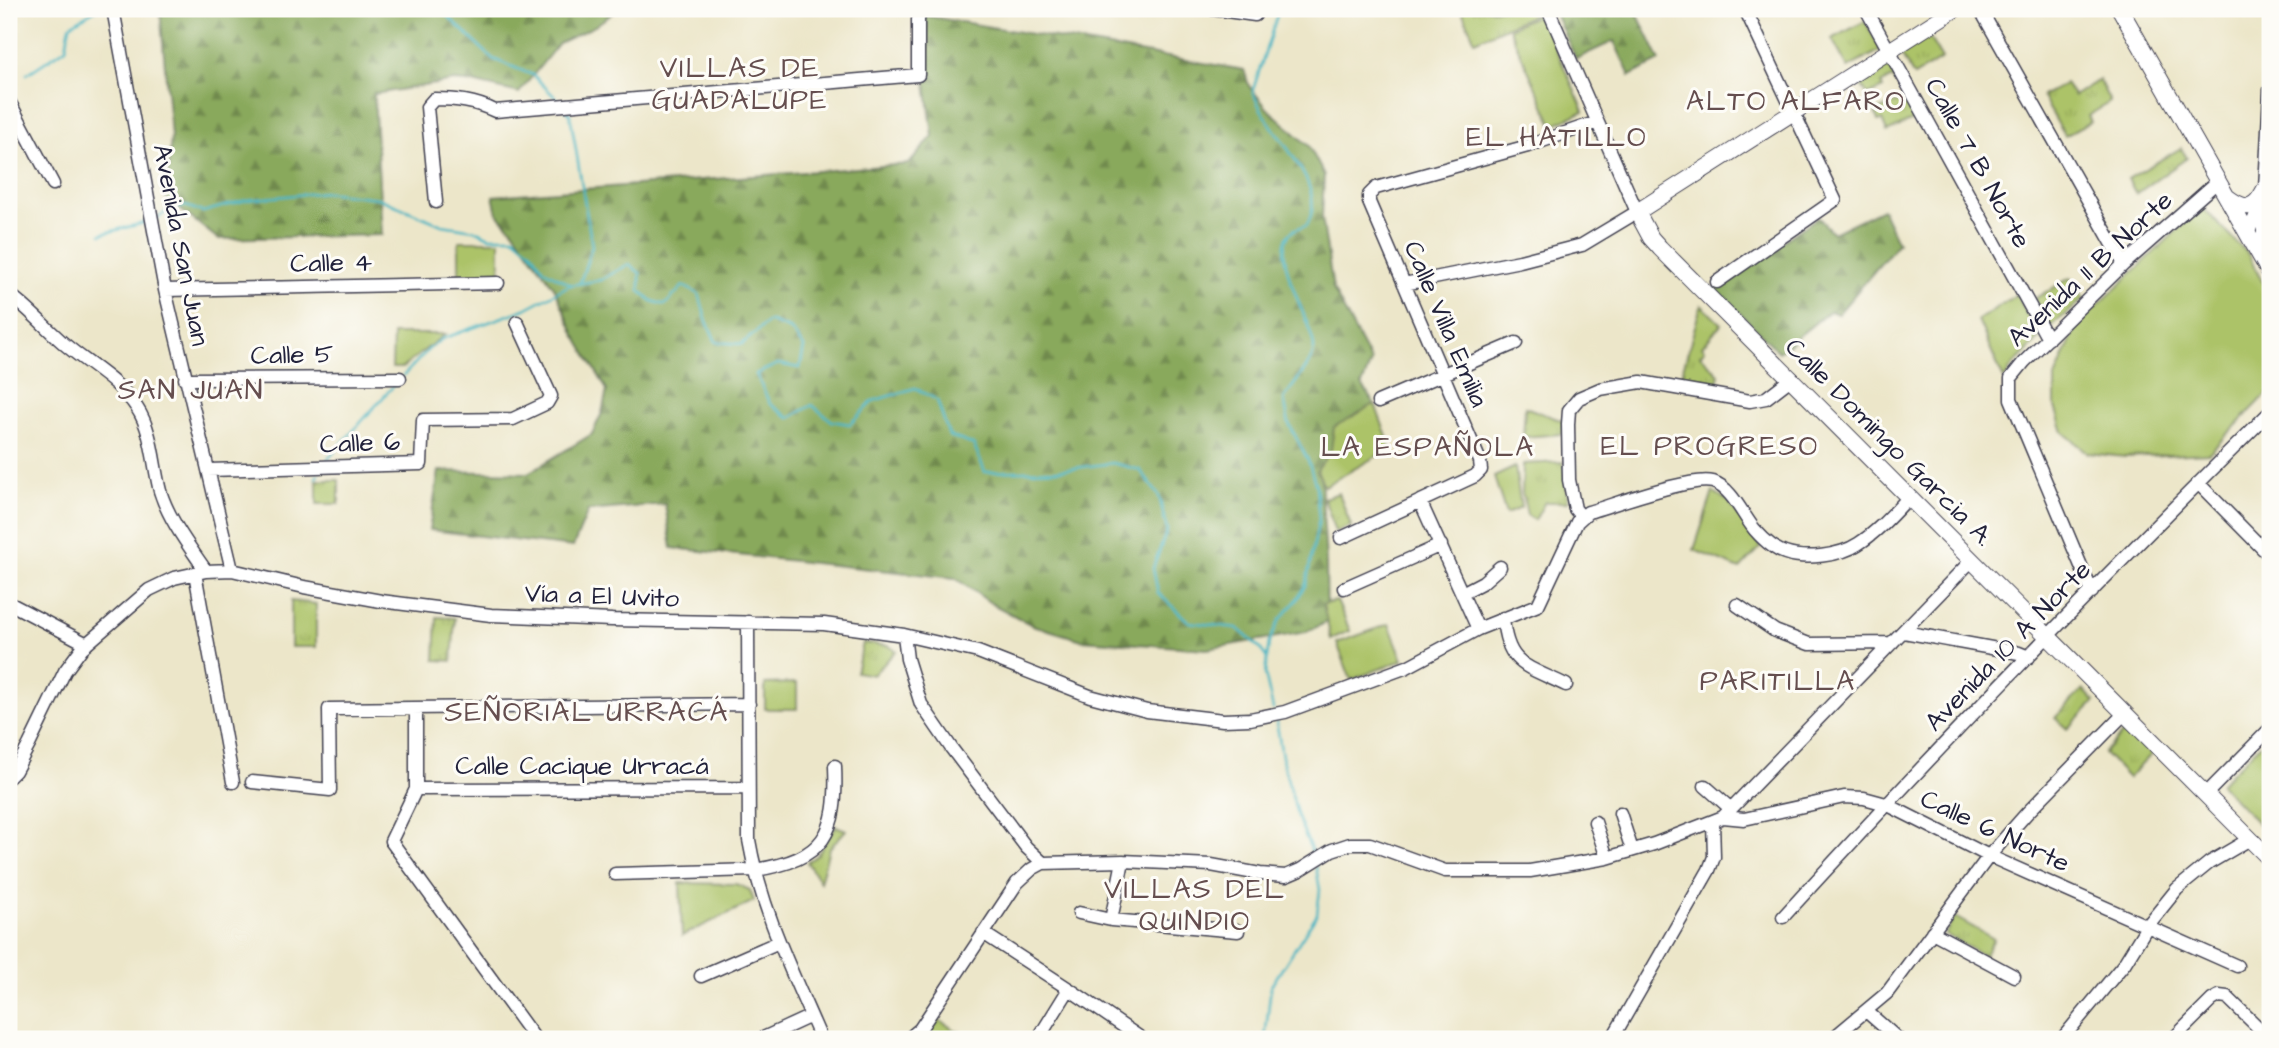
<svg xmlns="http://www.w3.org/2000/svg" width="2279" height="1048" font-family="'Architects Daughter',sans-serif">
  <style>
    .grass { fill: url(#grass-tufts); stroke: #677251; stroke-width: 2 }
    .forest { fill: url(#forest-firs); stroke: #56664c; stroke-width: 2 }
    .park { fill: #acc367; stroke: #677251; stroke-width: 2 }
    .lines { fill: none; stroke-linecap: round; stroke-linejoin: round }
    .stream { stroke: #48b5c3; stroke-width: 2.5 }
    .minor-casing { stroke: #403f50; stroke-width: 15 }
    .major-casing { stroke: #403f50; stroke-width: 18 }
    .minor { stroke: #fff; stroke-width: 12 }
    .major { stroke: #fff; stroke-width: 16 }
    .labels { text-anchor: middle; dominant-baseline: central; stroke-width: 6; stroke-linejoin: round; paint-order: stroke }
    .street-label { font-size: 26px; fill: #22223b; stroke: #fdfcf7 }
    .neighbourhood-label { font-size: 28px; letter-spacing: 2px; fill: #654e4f; stroke: #fdfcf7 }
  </style>
  <defs>
    <pattern id="grass-tufts" width="24" height="20" patternUnits="userSpaceOnUse" patternTransform="scale(1.75)"><rect width="24" height="20" fill="#acc367"/><path d="M3 7l-1-3M5 7V3M7 7l1-3M15 17l-1-3M17 17v-4M19 17l1-3" fill="none" stroke="#94a75a"/></pattern>
    <pattern id="forest-firs" width="22" height="20" patternUnits="userSpaceOnUse" patternTransform="scale(1.75)"><rect width="22" height="20" fill="#89a95c"/><path d="M5 1l3.5 6h-7zM16 11l3.5 6h-7z" fill="#70894d"/></pattern>
  </defs>
  <rect width="100%" height="100%" fill="#fdfcf7"/>
  <filter id="ink" filterUnits="userSpaceOnUse"><feTurbulence type="fractalNoise" baseFrequency=".0143" numOctaves="2"/><feDisplacementMap in="SourceGraphic" scale="14" xChannelSelector="R" yChannelSelector="G"/><feConvolveMatrix kernelMatrix="1 2 1 2 8 2 1 2 1" color-interpolation-filters="sRGB"/></filter>
  <filter id="wash" filterUnits="userSpaceOnUse"><feTurbulence type="fractalNoise" baseFrequency=".00686" numOctaves="4" result="noise"/><feDisplacementMap in="SourceGraphic" scale="28" xChannelSelector="R" yChannelSelector="G"/><feGaussianBlur stdDeviation="1.57" result="paint"/><feColorMatrix in="noise" values="0 0 0 0 0 0 0 0 0 0 0 0 0 0 0 0 0 1.4 0 .05"/><feComposite in="paint" operator="in"/></filter>
  <g filter="url(#wash)">
    <rect width="100%" height="100%" fill="#ece6c9"/>
    <path class="grass" d="M 1461,9 L 1546,9 L 1475,41 Z
      M 1865,21 L 1881,50 L 1848,68 L 1832,39 Z
      M 1927,34 L 1942,59 L 1914,76 L 1899,51 Z
      M 1887,61 L 1898,81 L 1895,82 L 1892,78 L 1881,84 L 1883,88 L 1867,95 L 1857,77 Z
      M 2099,80 L 2110,102 L 2088,116 L 2091,122 L 2065,136 L 2042,96 L 2065,84 L 2074,96 Z
      M 1907,98 L 1915,119 L 1887,132 L 1882,120 L 1878,121 L 1875,112 Z
      M 2181,148 L 2187,158 L 2136,194 L 2128,179 Z
      M 2070,278 L 2084,299 L 2049,328 L 2034,299 Z
      M 1701,305 L 1721,324 L 1702,346 L 1705,350 L 1700,355 L 1719,374 L 1716,387 L 1679,383 Z
      M 1525,407 L 1563,421 L 1563,434 L 1523,437 Z
      M 1564,462 L 1568,502 L 1545,502 L 1535,520 L 1527,515 L 1522,493 L 1523,464 Z
      M 317,480 L 339,480 L 339,504 L 317,504 Z
      M 1339,493 L 1351,526 L 1335,532 L 1324,498 Z
      M 291,601 L 316,604 L 316,647 L 291,647 Z
      M 437,617 L 455,618 L 452,661 L 435,660 Z
      M 863,643 L 889,646 L 896,651 L 873,675 L 856,672 Z
      M 2083,689 L 2095,702 L 2067,729 L 2055,718 Z
      M 2126,730 L 2152,754 L 2128,778 L 2104,753 Z
      M 1955,917 L 1994,939 L 1984,956 L 1945,934 Z
      M 935,1018 L 971,1039 L 919,1039 Z"/>
    <path class="forest" d="M 160,9 L 618,9 L 595,26 L 559,43 L 519,93 L 476,83 L 454,81 L 374,94 L 382,235 L 218,239 L 166,198 L 171,137 Z
      M 1566,9 L 1635,9 L 1660,61 L 1630,76 L 1614,41 L 1576,59 L 1555,14 Z
      M 926,16 L 1244,70 L 1249,86 L 1267,108 L 1309,146 L 1324,175 L 1322,217 L 1333,289 L 1371,362 L 1362,385 L 1374,404 L 1321,477 L 1326,562 L 1327,622 L 1306,632 L 1207,649 L 1082,640 L 1032,625 L 992,604 L 955,578 L 672,548 L 665,504 L 588,511 L 573,547 L 429,530 L 439,471 L 528,473 L 592,434 L 602,413 L 607,390 L 574,333 L 555,289 L 513,230 L 497,213 L 493,196 L 909,164 L 933,136 L 926,83 Z
      M 1882,209 L 1898,243 L 1838,314 L 1830,311 L 1779,352 L 1715,289 L 1818,217 L 1833,233 Z"/>
    <path class="park" d="M 1540,14 L 1584,111 L 1553,125 L 1509,28 Z
      M 2202,207 L 2248,254 L 2270,296 L 2270,391 L 2209,453 L 2125,457 L 2088,453 L 2063,432 L 2055,407 L 2055,378 L 2077,325 Z
      M 459,241 L 500,241 L 500,277 L 459,277 Z
      M 2017,294 L 2039,339 L 2012,366 L 2004,380 L 1978,320 Z
      M 393,334 L 445,334 L 402,368 L 392,368 Z
      M 1375,404 L 1391,448 L 1324,486 L 1317,470 L 1331,450 L 1334,427 Z
      M 1515,467 L 1521,508 L 1506,514 L 1494,477 Z
      M 1713,492 L 1728,501 L 1761,547 L 1740,569 L 1694,550 Z
      M 1337,601 L 1350,631 L 1331,639 L 1323,604 Z
      M 1389,624 L 1403,660 L 1351,680 L 1337,643 Z
      M 797,683 L 797,709 L 765,709 L 765,684 Z
      M 2270,735 L 2270,836 L 2220,784 Z
      M 836,826 L 846,830 L 829,849 L 820,882 L 807,862 L 817,855 Z
      M 680,883 L 736,884 L 750,890 L 754,901 L 682,936 Z"/>
    <g class="lines">
      <path class="stream" d="M 440,9 L 493,59 L 533,75 L 560,102
        M 27,74 L 66,48 L 70,25 L 97,9
        M 566,110 L 570,114 L 592,246 L 580,283
        M 158,218 L 169,210 L 186,206 L 203,212 L 246,200 L 325,192 L 378,198 L 442,225 L 474,230 L 490,237 L 514,237 L 532,252 L 544,270 L 570,284
        M 101,234 L 148,222
        M 403,376 L 429,349 L 442,339 L 525,309 L 570,285 L 601,280 L 629,264 L 640,273 L 640,291 L 652,301 L 665,305 L 683,286 L 699,294 L 706,319 L 716,342 L 742,344 L 769,321 L 791,330 L 804,347 L 800,368 L 778,364 L 756,374 L 770,404 L 790,418 L 812,405 L 832,421 L 850,424 L 873,401 L 915,388 L 937,400 L 949,436 L 974,445 L 985,472 L 1059,470 L 1113,463 L 1140,470 L 1159,496 L 1167,530 L 1153,568 L 1158,593 L 1189,622 L 1237,628 L 1259,647 L 1266,657
        M 328,459 L 396,383
        M 316,478 L 318,475
        M 1273,709 L 1265,674 L 1269,642 L 1279,621 L 1296,601 L 1306,584 L 1319,519 L 1316,486 L 1308,460 L 1289,424 L 1284,399 C 1292,385 1313,364 1314,348 C 1314,321 1253,233 1306,226 C 1334,183 1262,130 1253,90 L 1279,9
        M 1276,719 L 1283,763 L 1298,818 L 1314,857
        M 1265,1039 L 1271,986 L 1317,914 L 1320,890 L 1316,867"/>
    </g>
  </g>
  <g filter="url(#ink)">
    <g class="lines">
      <g class="minor-casing">
        <path id="minor" d="M 113,9 L 165,290 L 232,570
          M 1212,9 L 1255,15
          M 1866,9 L 2048,339
          M 1980,9 L 2124,264
          M 9,101 L 53,184
          M 436,202 L 427,107 L 434,99 C 456,99 475,101 495,111 L 918,75 L 918,20 L 920,9
          M 2248,235 L 2265,189 L 2270,90
          M 1717,282 L 1835,200 L 1745,9
          M 1404,284 L 1520,261 L 1582,245 L 1637,212 L 1548,9
          M 165,290 L 498,283
          M 9,294 C 28,308 43,325 61,341 C 85,363 119,380 137,408 C 153,432 153,465 160,491 C 169,520 189,546 206,571
          M 185,379 L 400,378
          M 1378,402 L 1516,343
          M 208,470 L 421,464 L 423,420 L 513,419 L 547,403 L 551,396 L 517,322
          M 2198,483 L 2270,556
          M 1420,501 L 1478,629
          M 1581,516 L 1575,509 L 1569,480 L 1568,424 L 1569,410 L 1579,398 L 1600,389 L 1641,382 L 1750,401 L 1766,398 L 1792,378
          M 1341,538 L 1475,476 L 1481,470 L 1480,461 L 1369,202 L 1369,195 L 1376,188 L 1528,146 L 1597,122
          M 195,573 L 233,782
          M 1344,588 L 1441,545
          M 2092,592 L 2011,399 L 2011,378 L 2024,362 L 2124,264 L 2217,182
          M 1462,593 L 1483,582 L 1500,567
          M 9,603 L 87,644
          M 1737,605 L 1775,631 L 1809,644 L 1892,643
          M 1503,618 C 1507,666 1527,666 1566,685
          M 748,622 L 749,840 C 761,910 793,974 821,1039
          M 1904,632 L 2019,653 L 2029,657
          M 904,635 L 907,659 L 921,704 L 952,749 L 1026,847 L 1043,863
          M 416,709 L 416,789 L 391,841 L 535,1039
          M 9,777 L 15,771 L 29,745 L 65,671 L 82,648 L 149,590 L 174,578 L 206,571 L 232,570 L 304,587 L 381,601 L 491,615 L 612,620 L 824,624 L 904,635 L 978,652 L 1090,696 L 1147,711 L 1223,720 L 1250,719 L 1285,712 L 1407,667 L 1478,629 L 1538,605 L 1577,522 L 1588,512 C 1614,505 1691,476 1713,482 C 1732,488 1743,516 1755,530 C 1763,539 1773,549 1785,553 C 1805,560 1840,556 1858,544 C 1877,532 1893,514 1909,497
          M 252,782 L 330,790 L 329,709 L 749,704
          M 1705,786 L 1731,809
          M 416,789 L 748,788
          M 2205,795 L 2270,729
          M 1620,813 L 1632,850
          M 1723,817 L 1744,819 L 1844,797 L 1864,798 L 1886,804 L 1989,856 L 2237,966
          M 1595,822 L 1607,858
          M 615,874 L 755,870 C 825,859 838,834 835,766
          M 1079,913 L 1111,920 L 1238,931
          M 1783,917 C 1941,744 2104,576 2270,412
          M 1111,920 L 1123,861
          M 1932,932 L 2014,976
          M 983,933 L 1069,989
          M 701,976 L 779,942
          M 1866,1011 L 1898,1039
          M 761,1039 L 811,1016
          M 908,1039 L 920,1029 L 1017,883 L 1032,869 L 1043,863 L 1123,861 L 1211,865 L 1260,874 L 1286,876 L 1300,870 L 1332,850 L 1350,844 L 1370,844 L 1445,871 L 1530,871 L 1607,858 L 1654,844 L 1723,817 L 1972,560
          M 1038,1039 L 1069,989 L 1142,1039
          M 1612,1039 L 1709,870 L 1714,857 L 1713,821
          M 1832,1039 L 1887,993 L 1989,856 L 2027,813 L 2124,714
          M 2062,1039 L 2124,964 L 2148,925 L 2177,889 L 2209,863 L 2250,839
          M 2173,1039 L 2212,1000 L 2219,996 L 2227,997 L 2270,1039"/>
      </g>
      <g class="major-casing">
        <path id="major" d="M 1955,9 L 1637,212 L 1651,238 L 1660,248 L 2270,859
          M 2120,9 L 2270,273
          M 2265,189 L 2265,261
          M 2227,197 C 2246,211 2254,210 2265,189"/>
      </g>
      <use href="#minor" class="minor"/>
      <use href="#major" class="major"/>
    </g>
  </g>
  <g class="labels">
    <g class="street-label">
      <text transform="translate(1978 163) rotate(61)">Calle 7 B Norte</text>
      <text transform="translate(181 245) rotate(79)">Avenida San Juan</text>
      <text transform="translate(331 263) rotate(-1)">Calle 4</text>
      <text transform="translate(2090 269) rotate(-43)">Avenida 11 B Norte</text>
      <text transform="translate(1446 324) rotate(67)">Calle Villa Emilia</text>
      <text transform="translate(292 355) rotate(-1)">Calle 5</text>
      <text transform="translate(1889 442) rotate(45)">Calle Domingo Garcia A.</text>
      <text transform="translate(360 443) rotate(-2)">Calle 6</text>
      <text transform="translate(602 596) rotate(2)">Vía a El Uvito</text>
      <text transform="translate(2008 646) rotate(-46)">Avenida 10 A Norte</text>
      <text x="582" y="766">Calle Cacique Urracá</text>
      <text transform="translate(1995 831) rotate(25)">Calle 6 Norte</text>
    </g>
    <g class="neighbourhood-label">
      <text x="740" y="68">VILLAS DE<tspan x="740" dy="32">GUADALUPE</tspan></text>
      <text x="1796" y="101">ALTO ALFARO</text>
      <text x="1557" y="137">EL HATILLO</text>
      <text x="191" y="390">SAN JUAN</text>
      <text x="1710" y="446">EL PROGRESO</text>
      <text x="1428" y="447">LA ESPAÑOLA</text>
      <text x="1778" y="681">PARITILLA</text>
      <text x="587" y="712">SEÑORIAL URRACÁ</text>
      <text x="1195" y="889">VILLAS DEL<tspan x="1195" dy="32">QUINDIO</tspan></text>
    </g>
  </g>
  <rect width="2279" height="1048" fill="none" stroke="#fdfcf7" stroke-width="35"/>
</svg>
